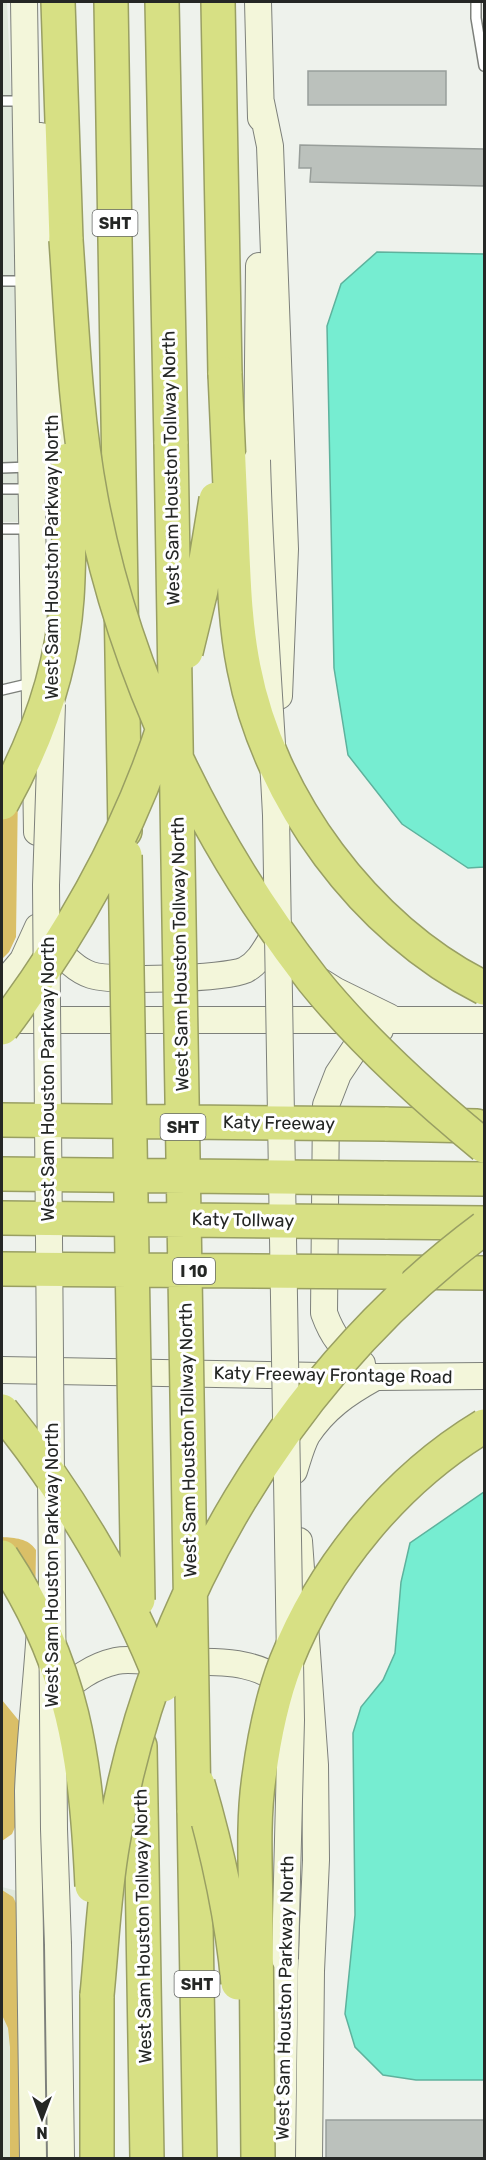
<svg xmlns="http://www.w3.org/2000/svg" width="486" height="2160" font-family="Rubik,sans-serif">
  <style>
    .built { fill: #e0e8db }
    .green { fill: #dabf67 }
    .water { fill: #76edd1; stroke: #5eb29d; stroke-width: 1.5 }
    .building { fill: #bbc1bc; stroke: #989e9a; stroke-width: 1.5 }
    .lines { fill: none; stroke-linecap: round; stroke-linejoin: round }
    .service-casing { stroke: #7d807b; stroke-width: 12 }
    .secondary-casing { stroke: #7d807b; stroke-width: 28 }
    .motorway-casing { stroke: #999f63; stroke-width: 36 }
    .service { stroke: #fff; stroke-width: 9 }
    .secondary { stroke: #f3f6da; stroke-width: 26 }
    .motorway { stroke: #d7e084; stroke-width: 33 }
    .secondary-bridge-casing { stroke: #7d807b; stroke-width: 28; stroke-linecap: butt }
    .motorway-bridge-casing { stroke: #999f63; stroke-width: 36; stroke-linecap: butt }
    .secondary-bridge { stroke: #f3f6da; stroke-width: 26 }
    .motorway-bridge { stroke: #d7e084; stroke-width: 33 }
    .labels { text-anchor: middle; dominant-baseline: central; stroke-width: 6; stroke-linejoin: round; paint-order: stroke }
    .shield { fill: #fff; stroke: #666866; stroke-width: 1.5 }
    .shield-label { font-size: 16px; font-weight: bold; fill: #252725 }
    .street-label { font-size: 18px; fill: #252725; stroke: #fff }
  </style>
  <rect width="100%" height="100%" fill="#eef2ec"/>
  <path class="built" d="M 2,2 L 7,2 L 18,252 L 21,522 L 2,522 Z
    M 2,1887 L 29,1894 L 12,2158 L 2,2158 Z"/>
  <path class="green" d="M 2,786 L 18,786 L 16,937 L 9,952 L 2,959 Z
    M 2,1537 C 15,1538 28,1538 36,1550 L 35,1612 L 2,1569 Z
    M 2,1700 L 20,1722 L 16,1825 L 12,1834 L 2,1841 Z
    M 2,1890 L 13,1897 L 17,1905 L 22,2158 L 10,2158 L 10,2047 L 8,2028 L 2,2015 Z"/>
  <path class="water" d="M 377,252 L 484,254 L 484,867 L 468,868 L 402,824 L 348,755 L 334,668 L 327,326 L 341,284 Z
    M 484,1492 L 484,2080 L 416,2080 L 383,2075 L 355,2047 L 345,2014 L 355,1915 L 353,1733 L 361,1707 L 383,1680 L 395,1653 L 401,1582 L 410,1543 Z"/>
  <path class="building" d="M 308,71 L 446,71 L 446,105 L 308,105 Z
    M 300,145 L 484,149 L 484,186 L 310,182 L 311,168 L 299,168 Z
    M 326,2120 L 484,2120 L 484,2158 L 326,2158 Z"/>
  <g class="lines">
    <g class="service-casing">
      <path id="service" d="M 476,2 L 476,18 L 484,66
        M 2,101 L 23,101
        M 2,281 L 26,281
        M 2,468 L 29,467
        M 2,489 L 29,489
        M 2,529 L 32,529
        M 2,690 L 32,683"/>
    </g>
    <g class="secondary-casing">
      <path id="secondary" d="M 24,2 L 37,832
        M 258,2 L 261,118
        M 261,102 L 270,146 L 285,549 L 279,696
        M 41,136 L 48,202 L 53,489
        M 257,460 L 259,266
        M 46,937 C 59,950 72,969 91,975 C 112,982 225,979 245,970 C 259,963 266,948 274,935 L 285,948
        M 320,981 L 336,991 L 389,1017
        M 2,985 L 23,960 L 38,927
        M 2,1020 L 484,1020
        M 362,1364 C 342,1347 333,1338 324,1313 L 326,1105 L 338,1074 L 358,1044 L 380,1030
        M 2,1370 L 377,1377 L 484,1376
        M 294,1471 C 298,1459 301,1446 307,1435 C 325,1408 347,1393 374,1378
        M 299,1541 L 315,1765 L 316,1860 L 311,1971 L 309,2158
        M 53,1699 C 73,1682 89,1667 116,1661 C 130,1658 148,1662 162,1662 C 204,1663 265,1654 292,1695
        M 58,1945 L 61,2158
        M 33,2158 L 28,1791 C 30,1736 37,1682 40,1628
        M 282,2158 L 285,1959"/>
    </g>
    <g class="motorway-casing">
      <path id="motorway" d="M 58,2 L 66,240
        M 111,2 L 125,831
        M 162,2 L 171,444
        M 218,2 L 225,374
        M 385,1124 L 477,1126
        M 384,1178 L 484,1179
        M 385,1222 L 484,1223
        M 386,1272 L 484,1273
        M 140,1746 L 147,2158
        M 194,1810 L 200,2158
        M 97,1995 L 97,2158"/>
    </g>
    <use href="#service" class="service"/>
    <use href="#secondary" class="secondary"/>
    <use href="#motorway" class="motorway"/>
    <g class="secondary-bridge-casing">
      <path id="secondary-bridge" d="M 257,460 C 260,579 270,696 276,815 L 291,1720 L 285,1959
        M 52,704 L 46,885 L 54,1829 L 58,1945"/>
    </g>
    <g class="motorway-bridge-casing">
      <path id="motorway-bridge" d="M 66,240 C 72,326 75,413 91,498 C 124,673 204,840 313,980 C 363,1042 423,1096 484,1146
        M 225,374 C 227,426 230,479 232,532 C 234,578 235,623 244,668 C 269,798 365,929 484,988
        M 171,444 L 194,1810
        M 186,652 L 201,590 L 216,499
        M 2,803 C 37,740 62,671 67,598 C 70,553 69,506 68,460
        M 125,855 L 138,1600
        M 2,1028 C 72,935 131,830 166,719
        M 2,1120 L 385,1124
        M 2,1174 L 384,1178
        M 2,1218 L 385,1222
        M 2,1269 L 386,1272
        M 2,1411 C 66,1490 126,1589 163,1685
        M 2,1557 C 74,1666 86,1759 92,1886
        M 198,1784 C 217,1849 232,1916 238,1983
        M 97,1995 C 102,1944 104,1892 113,1842 C 153,1601 288,1374 484,1228
        M 258,2158 C 257,2080 257,2001 256,1922 C 256,1874 252,1825 259,1777 C 264,1739 272,1698 286,1662 C 324,1566 396,1479 484,1426"/>
    </g>
    <use href="#secondary-bridge" class="secondary-bridge"/>
    <use href="#motorway-bridge" class="motorway-bridge"/>
  </g>
  <g class="labels">
    <g class="shield">
      <rect x="92.5" y="210" width="45" height="26" rx="4.5"/>
      <rect x="160.5" y="1114" width="45" height="26" rx="4.5"/>
      <rect x="173" y="1258" width="42" height="26" rx="4.5"/>
      <rect x="174.5" y="1971" width="45" height="26" rx="4.5"/>
    </g>
    <g class="shield-label">
      <text x="115" y="223">SHT</text>
      <text x="183" y="1127">SHT</text>
      <text x="194" y="1271">I 10</text>
      <text x="197" y="1984">SHT</text>
    </g>
    <g class="street-label">
      <text transform="translate(171 468) rotate(-91)">West Sam Houston Tollway North</text>
      <text transform="translate(52 557) rotate(-90)">West Sam Houston Parkway North</text>
      <text transform="translate(180 954) rotate(-91)">West Sam Houston Tollway North</text>
      <text transform="translate(48 1079) rotate(-90)">West Sam Houston Parkway North</text>
      <text transform="translate(279 1123) rotate(1)">Katy Freeway</text>
      <text transform="translate(243 1220) rotate(1)">Katy Tollway</text>
      <text transform="translate(333 1375) rotate(1)">Katy Freeway Frontage Road</text>
      <text transform="translate(188 1440) rotate(-91)">West Sam Houston Tollway North</text>
      <text transform="translate(52 1565) rotate(-90)">West Sam Houston Parkway North</text>
      <text transform="translate(143 1926) rotate(-91)">West Sam Houston Tollway North</text>
      <text transform="translate(285 1998) rotate(-89)">West Sam Houston Parkway North</text>
    </g>
  </g>
  <rect width="486" height="2160" fill="none" stroke="#252725" stroke-width="6"/>
  <g transform="translate(42 2118) rotate(180)" stroke="#ffffff" stroke-width="4.5" paint-order="stroke">
  <path d="M0-4.5L10 22L0 15L-10 22Z" fill="#252725"/>
  <text y="-9" font-size="16" font-weight="bold" text-anchor="middle" fill="#252725">N</text>
  </g>
</svg>
